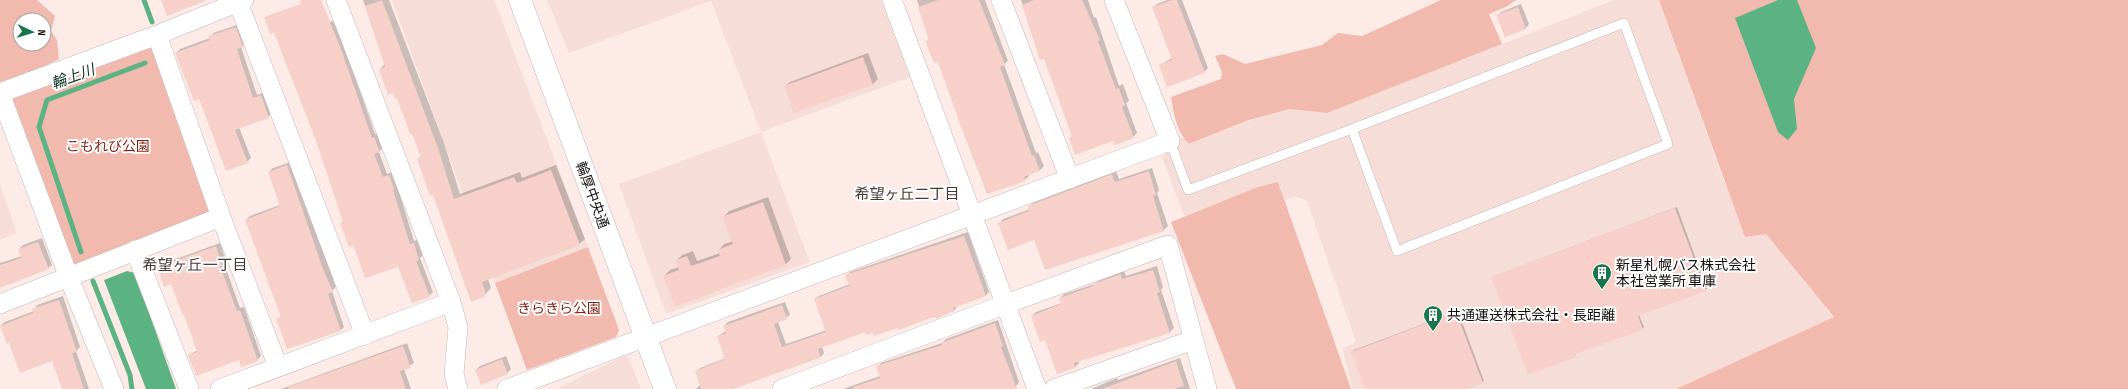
<svg xmlns="http://www.w3.org/2000/svg" width="2128" height="389" font-family="'Sofia Sans Condensed','Noto Sans JP',sans-serif">
  <style>
    .built { fill: #f7ddd8 }
    .green { fill: #f2baaf; fill-rule: evenodd }
    .water { fill: #5bb384 }
    .shadow { fill: #0003 }
    .lines { fill: none; stroke-linecap: round; stroke-linejoin: round }
    .stream { stroke: #5bb384; stroke-width: 5 }
    .building { fill: #f6d0c9 }
    .service-casing { stroke: #c8b7b3; stroke-width: 10 }
    .minor-casing { stroke: #c8b7b3; stroke-width: 20 }
    .tertiary-casing { stroke: #c8b7b3; stroke-width: 23 }
    .service { stroke: #fff; stroke-width: 9 }
    .minor { stroke: #fff; stroke-width: 19 }
    .tertiary { stroke: #fff; stroke-width: 22 }
    .labels { text-anchor: middle; dominant-baseline: central; stroke-width: 4; stroke-linejoin: round; paint-order: stroke }
    .park-label { font-size: 14px; fill: #861e11; stroke: #fff }
    .street-label { font-size: 14px; fill: #130d0c; stroke: #fff }
    .poi-label { font-size: 14px; fill: #130d0c; stroke: #fff; text-anchor: start }
    .water-label { font-size: 15px; font-style: italic; fill: #09311e; stroke: #fff }
    .neighbourhood-label { font-size: 15px; fill: #453734; stroke: #fff }
  </style>
  <rect width="100%" height="100%" fill="#fdebe7"/>
  <path class="built" d="M 392,0 L 494,0 L 588,247 L 495,283 Z
    M 547,0 L 881,0 L 910,77 L 761,132 L 810,262 L 666,314 L 619,184 L 761,132 L 711,1 L 569,53 Z
    M 1614,0 L 1659,0 L 1724,182 L 1834,318 L 1676,389 L 1353,389 L 1342,349 L 1356,342 L 1307,201 L 1297,197 L 1284,199 L 1279,183 L 1255,188 L 1184,216 L 1162,157 L 1182,137 L 1190,144 L 1262,116 L 1290,109 L 1327,113 Z
    M 0,184 L 17,233 L 0,240 Z
    M 624,356 L 629,358 L 641,389 L 556,389 Z"/>
  <path class="green" d="M 0,0 L 37,0 L 55,16 L 51,31 L 57,40 L 59,59 L 0,88 ZM 20,20 L 44,20 L 44,44 L 20,44 Z
    M 1441,0 L 1516,0 L 1508,6 L 1489,14 L 1502,44 L 1327,113 L 1290,109 L 1249,120 L 1189,144 C 1176,131 1174,114 1171,97 L 1221,79 L 1222,72 L 1215,56 L 1223,54 L 1245,64 L 1322,45 L 1338,33 L 1362,36 Z
    M 1659,0 L 2128,0 L 2128,389 L 1676,389 L 1834,317 L 1766,234 L 1745,237 Z
    M 157,35 L 221,217 L 69,278 L 0,93 Z
    M 1278,182 L 1284,199 L 1351,389 L 1236,389 L 1171,222 L 1255,188 Z
    M 588,247 L 619,330 L 616,337 L 527,370 L 495,283 Z"/>
  <path class="water" d="M 1778,0 L 1797,0 L 1816,48 L 1794,99 L 1797,129 L 1788,140 L 1778,132 L 1735,18 Z
    M 127,271 L 135,273 L 176,389 L 146,389 L 104,280 Z"/>
  <path class="shadow" d="M 363,0 L 389,0 L 444,143 L 460,194 L 520,172 L 522,178 L 556,165 L 585,239 L 579,244 L 488,279 L 491,288 L 484,296 L 418,159 L 421,156 L 398,97 L 380,69 L 385,64 Z
    M 917,0 L 985,0 L 1008,61 L 1004,64 L 1036,153 L 1038,152 L 1044,166 L 1040,170 L 1029,174 L 1029,176 L 1025,180 L 988,193 L 939,60 L 927,41 L 930,38 Z
    M 1021,0 L 1088,0 L 1094,18 L 1096,17 L 1119,86 L 1123,84 L 1129,101 L 1126,103 L 1137,133 L 1133,137 L 1114,139 L 1070,138 L 1073,136 L 1045,57 L 1041,59 Z
    M 1167,0 L 1182,0 L 1208,68 L 1204,72 L 1160,65 L 1172,58 L 1153,8 L 1157,4 Z
    M 1521,4 L 1529,24 L 1526,28 L 1505,36 L 1497,16 L 1501,12 Z
    M 333,21 L 335,25 L 337,25 L 344,45 L 375,134 L 378,133 L 383,147 L 379,152 L 387,174 L 393,172 L 414,241 L 417,240 L 423,255 L 420,258 L 433,292 L 429,296 L 399,266 L 354,244 L 341,223 L 344,220 L 282,36 Z
    M 240,24 L 247,42 L 241,47 L 257,95 L 265,92 L 272,113 L 268,117 L 239,127 L 251,158 L 247,162 L 200,98 L 176,53 L 180,49 L 210,38 L 213,33 Z
    M 868,53 L 878,79 L 873,84 L 794,112 L 785,86 L 790,82 Z
    M 291,162 L 336,287 L 332,291 L 344,327 L 340,331 L 277,320 L 282,315 L 246,220 L 250,216 L 280,205 L 269,172 L 273,168 Z
    M 1152,168 L 1159,190 L 1157,193 L 1168,226 L 1164,230 L 1045,269 L 1035,239 L 1000,223 L 1003,219 L 1030,209 L 1029,207 L 1033,203 L 1116,171 L 1119,179 Z
    M 768,197 L 791,259 L 786,264 L 664,276 L 670,270 L 679,267 L 677,260 L 682,255 L 693,251 L 697,261 L 720,253 L 719,250 L 724,244 L 733,241 L 724,217 L 729,211 Z
    M 1677,207 L 1707,289 L 1639,315 L 1644,327 L 1642,329 L 1576,353 L 1575,357 L 1492,277 Z
    M 968,232 L 989,292 L 985,296 L 957,306 L 954,311 L 899,327 L 874,332 L 866,331 L 822,347 L 824,353 L 821,357 L 731,389 L 696,389 L 700,385 L 696,372 L 700,368 L 726,358 L 718,336 L 726,331 L 724,326 L 728,322 L 785,302 L 790,315 L 778,322 L 786,344 L 827,330 L 815,299 L 819,296 L 850,284 L 847,275 L 850,272 Z
    M 42,238 L 52,265 L 48,268 L 0,287 L 0,263 L 22,256 L 19,249 L 23,245 Z
    M 220,243 L 226,261 L 224,263 L 240,308 L 244,307 L 261,356 L 257,360 L 189,355 L 198,350 L 172,283 L 158,267 L 162,264 Z
    M 1157,266 L 1163,287 L 1161,290 L 1174,328 L 1170,332 L 1078,360 L 1079,363 L 1075,367 L 1046,339 L 1032,316 L 1036,312 L 1062,303 L 1060,298 L 1064,294 L 1095,284 L 1098,281 L 1124,271 L 1126,276 Z
    M 63,296 L 80,347 L 76,351 L 89,389 L 63,389 L 53,360 L 9,342 L 7,342 L 1,325 L 5,322 L 34,311 L 37,305 Z
    M 1458,311 L 1484,381 L 1482,382 L 1464,389 L 1366,389 L 1352,352 L 1354,350 Z
    M 998,320 L 1019,382 L 1016,386 L 1008,389 L 843,389 L 880,376 L 877,367 L 881,363 L 942,343 L 946,339 Z
    M 407,343 L 414,363 L 404,369 L 411,389 L 281,389 Z
    M 506,356 L 511,369 L 507,373 L 476,370 L 480,366 Z
    M 1180,358 L 1190,389 L 1091,389 L 1117,378 L 1118,380 Z"/>
  <g class="lines">
    <path class="stream" d="M 144,0 L 152,22
      M 81,252 L 39,127 L 47,100 L 145,63
      M 93,281 L 130,375 L 132,389"/>
  </g>
  <path class="building" d="M 161,0 L 205,0 L 205,1 L 167,16 Z
    M 300,0 L 321,0 L 341,49 L 372,138 L 374,137 L 380,152 L 374,154 L 383,177 L 389,175 L 394,189 L 393,190 L 410,244 L 414,243 L 419,260 L 416,261 L 430,297 L 412,303 L 398,267 L 365,278 L 353,245 L 349,247 L 340,223 L 343,222 L 316,141 L 274,33 L 270,34 L 264,17 L 301,4 Z
    M 382,0 L 438,148 L 454,199 L 514,177 L 517,183 L 551,170 L 580,245 L 482,282 L 486,294 L 484,295 L 485,297 L 471,302 L 433,195 L 430,196 L 417,159 L 421,157 L 412,134 L 410,134 L 397,98 L 395,99 L 393,93 L 388,95 L 379,69 L 385,67 L 365,6 Z
    M 938,0 L 979,0 L 1005,65 L 1000,67 L 1032,156 L 1034,155 L 1040,171 L 1024,177 L 1026,181 L 987,194 L 961,127 L 938,62 L 934,63 L 925,41 L 929,40 L 918,7 Z
    M 1034,0 L 1082,0 L 1100,40 L 1098,41 L 1116,89 L 1119,88 L 1125,105 L 1122,107 L 1134,138 L 1115,145 L 1113,141 L 1075,155 L 1069,138 L 1072,137 L 1060,103 L 1044,59 L 1040,60 L 1022,5 Z
    M 1172,0 L 1177,0 L 1205,73 L 1167,87 L 1159,65 L 1172,60 L 1152,7 Z
    M 1518,7 L 1526,29 L 1505,37 L 1496,15 Z
    M 236,27 L 243,47 L 237,49 L 253,98 L 261,95 L 269,118 L 235,130 L 248,163 L 226,171 L 199,99 L 194,101 L 175,53 L 210,40 L 208,36 Z
    M 863,57 L 873,85 L 794,113 L 784,86 Z
    M 287,165 L 323,269 L 333,292 L 328,294 L 341,331 L 287,349 L 276,319 L 281,317 L 245,220 L 280,206 L 268,172 Z
    M 1149,171 L 1156,195 L 1153,196 L 1164,231 L 1045,270 L 1034,240 L 1008,250 L 998,223 L 1029,211 L 1028,206 L 1112,174 L 1115,182 Z
    M 763,202 L 786,265 L 675,307 L 663,276 L 679,270 L 676,260 L 687,256 L 691,266 L 720,256 L 717,250 L 733,244 L 722,217 Z
    M 1675,208 L 1706,291 L 1638,316 L 1643,330 L 1575,354 L 1576,357 L 1528,375 L 1491,277 Z
    M 964,236 L 986,296 L 953,308 L 954,311 L 936,319 L 935,316 L 899,330 L 898,328 L 874,336 L 873,333 L 866,335 L 865,332 L 818,349 L 821,357 L 733,389 L 701,389 L 695,371 L 725,359 L 717,336 L 726,333 L 723,326 L 782,305 L 787,319 L 774,324 L 782,347 L 826,332 L 814,299 L 849,286 L 845,275 Z
    M 38,242 L 49,269 L 0,288 L 0,265 L 21,258 L 18,249 Z
    M 216,246 L 222,266 L 220,266 L 237,311 L 240,310 L 258,361 L 241,367 L 239,360 L 196,376 L 188,355 L 197,352 L 184,315 L 183,316 L 171,284 L 164,287 L 157,267 Z
    M 1153,270 L 1160,292 L 1157,293 L 1170,333 L 1074,363 L 1075,368 L 1057,374 L 1045,340 L 1040,342 L 1031,316 L 1061,304 L 1059,298 L 1093,286 L 1093,284 L 1121,274 L 1122,279 Z
    M 59,300 L 77,352 L 72,353 L 84,389 L 62,389 L 52,361 L 20,373 L 9,343 L 7,344 L 0,326 L 33,313 L 32,309 Z
    M 1456,312 L 1483,383 L 1467,389 L 1365,389 L 1351,352 Z
    M 995,323 L 1003,346 L 1001,347 L 1017,389 L 853,389 L 853,387 L 880,378 L 876,366 L 942,345 L 941,343 Z
    M 403,346 L 411,368 L 400,371 L 406,389 L 289,389 L 288,387 Z
    M 502,359 L 508,374 L 481,385 L 475,370 Z
    M 1176,361 L 1184,386 L 1174,389 L 1102,389 Z"/>
  <g class="lines">
    <g class="service-casing">
      <path id="service" d="M 1170,141 L 1188,190 L 1352,129 L 1624,23 L 1668,144 L 1397,251 L 1352,129"/>
    </g>
    <g class="minor-casing">
      <path id="minor" d="M 336,0 L 451,302 L 458,327 L 454,374 L 458,389
        M 892,0 L 1037,389
        M 1001,0 L 1070,179
        M 238,2 L 365,335
        M 157,35 L 221,217 L 278,367
        M 135,250 L 189,389
        M 0,304 L 221,217
        M 114,389 L 69,278 L 0,93 L 157,35 L 244,0
        M 220,389 L 451,302
        M 507,389 L 1170,141 L 1114,0
        M 782,389 L 1006,304 L 1168,245 L 1207,389
        M 1054,389 L 1193,340"/>
    </g>
    <g class="tertiary-casing">
      <path id="tertiary" d="M 520,0 L 665,389"/>
    </g>
    <use href="#service" class="service"/>
    <use href="#minor" class="minor"/>
    <use href="#tertiary" class="tertiary"/>
  </g>
  <defs>
    <g id="building-pin" transform="scale(1)"><path d="M0 17L-7.5 6A9.5 9.5 0 1 1 7.5 6Z" fill="#17764c" stroke="#fff"/><path d="M-4-6H4V6H1V3H-1V6H-4ZM-2.5-4.3h1.7v1.8h-1.7ZM.8-4.3h1.7v1.8H.8ZM-2.5-1h1.7V.8h-1.7ZM.8-1h1.7V.8H.8Z" fill="#fff"/></g>
  </defs>
  <g fill-rule="evenodd">
    <use href="#building-pin" x="1602" y="273"/>
    <use href="#building-pin" x="1433" y="315"/>
  </g>
  <g class="labels">
    <g class="park-label">
      <text x="108" y="146">こもれび公園</text>
      <text x="559" y="308">きらきら公園</text>
    </g>
    <g class="street-label">
      <text transform="translate(592 195) rotate(70)">輪厚中央通</text>
    </g>
    <g class="poi-label">
      <text x="1616" y="265">新星札幌バス株式会社<tspan x="1616" dy="16">本社営業所 車庫</tspan></text>
      <text x="1447" y="315">共通運送株式会社・長距離</text>
    </g>
    <g class="water-label">
      <text transform="translate(73 77) rotate(-20)">輪上川</text>
    </g>
    <g class="neighbourhood-label">
      <text x="907" y="194">希望ヶ丘二丁目</text>
      <text x="195" y="265">希望ヶ丘一丁目</text>
    </g>
  </g>
  <g transform="translate(32 32) rotate(94)"><circle r="19" fill="#ffffff" stroke="#a19e9e"/>
  <path d="M0-3L7 15L0 10L-7 15Z" fill="#17764c"/>
  <text y="-6" font-size="11" font-weight="bold" text-anchor="middle" fill="#130d0c">N</text>
  </g>
</svg>
